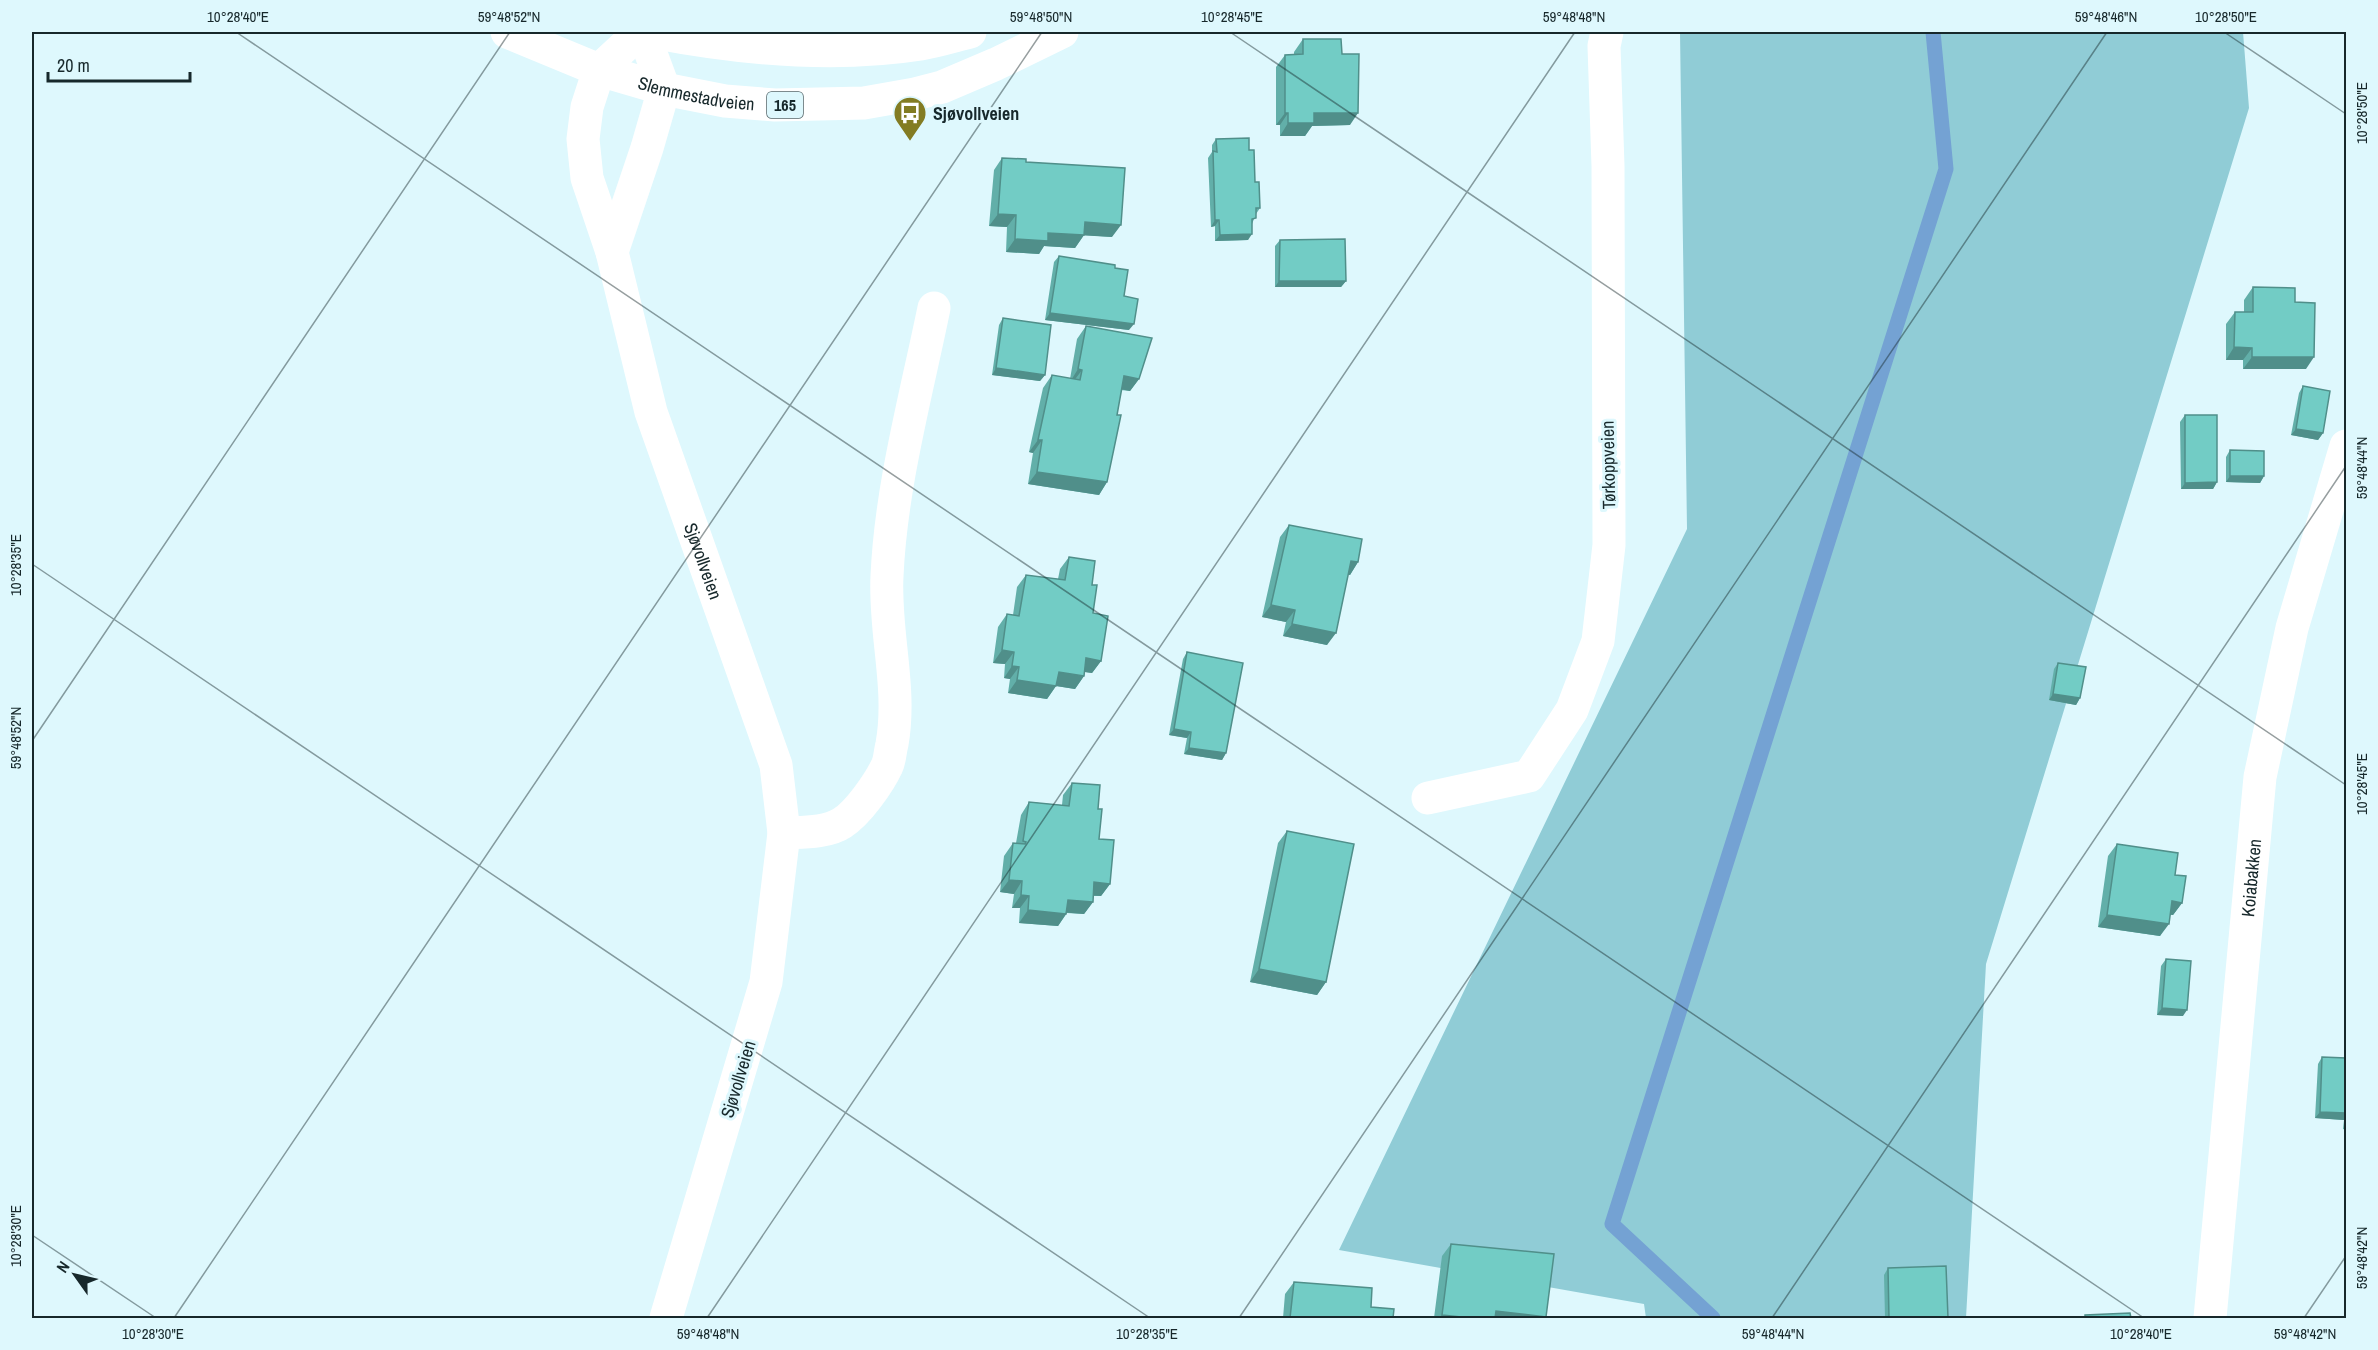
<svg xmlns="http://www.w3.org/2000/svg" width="2378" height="1350" font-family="'Archivo Narrow',sans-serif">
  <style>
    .green { fill: #90ccd6 }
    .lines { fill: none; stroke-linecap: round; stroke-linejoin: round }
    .stream { stroke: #74a2d3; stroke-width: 15 }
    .street { stroke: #fff; stroke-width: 33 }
    .primary { stroke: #fff; stroke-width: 33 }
    .wall { fill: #62afa9 }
    .shaded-wall { fill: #508f8a }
    .building { fill: #72ccc5; stroke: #508f8a; stroke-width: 1.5 }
    .ticks { fill: none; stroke: #17282b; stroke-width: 1.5; stroke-opacity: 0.45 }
    .labels { text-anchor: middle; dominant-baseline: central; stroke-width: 6; stroke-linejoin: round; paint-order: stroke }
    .shield { fill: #def8fd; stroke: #53666a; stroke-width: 1.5 }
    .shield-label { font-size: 16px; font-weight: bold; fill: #17282b }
    .street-label { font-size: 18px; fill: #17282b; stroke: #def8fd }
    .poi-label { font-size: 18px; font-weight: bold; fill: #17282b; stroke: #def8fd; text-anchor: start }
    .neatline { fill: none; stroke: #17282b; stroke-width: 2 }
    .ticks-label { font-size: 15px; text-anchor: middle; fill: #17282b }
  </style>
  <rect width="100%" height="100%" fill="#def8fd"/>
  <path class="green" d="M 1680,32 L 2243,32 L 2249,108 L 1986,964 L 1966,1318 L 1646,1318 L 1644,1304 L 1339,1250 L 1687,529 Z"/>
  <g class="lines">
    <path class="stream" d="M 1713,1318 L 1612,1224 L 1946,169 L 1933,32"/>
    <g class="street">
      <path id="s1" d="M 640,32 L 599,70 L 587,107 L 583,139 L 587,178 L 612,252 L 651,412 L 776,765 L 784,833 L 766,982 L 666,1318"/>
      <path d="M 612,252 L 647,148 L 664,89 L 643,32"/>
      <path d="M 1428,798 L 1529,776 L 1572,710 L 1598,641 L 1609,545 L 1608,166 L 1604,46 L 1607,32"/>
      <path d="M 784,833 C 801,832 827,833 842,823 C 858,813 879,783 887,766 C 890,760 890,751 892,744 C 902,688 884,632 887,576 C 891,486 916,396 934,308"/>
      <path id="s2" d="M 2210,1318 L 2260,777 L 2292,628 L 2346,446"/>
    </g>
    <g class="primary">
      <path id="s3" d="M 507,32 L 599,70 L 664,89 L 725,101 L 775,105 L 864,103 L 915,94 L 942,87 L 996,64 L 1062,32"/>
      <path d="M 652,32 C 740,49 832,58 921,44 C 938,41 954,36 970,32"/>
    </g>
  </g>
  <path class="wall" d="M 1303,39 L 1342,54 L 1350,125 L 1312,126 L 1305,136 L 1280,136 L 1280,125 L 1276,125 L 1276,67 L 1285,55 L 1294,54 L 1294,52 Z
    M 1216,139 L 1249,150 L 1260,208 L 1256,214 L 1252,224 L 1248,240 L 1215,241 L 1215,226 L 1211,227 L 1208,158 L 1212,152 L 1212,145 Z
    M 1002,158 L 1026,162 L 1112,237 L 1084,235 L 1075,248 L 1044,246 L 1039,254 L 1006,252 L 1007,227 L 989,226 L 994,170 Z
    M 1280,240 L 1346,281 L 1341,287 L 1275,287 L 1275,246 Z
    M 1059,256 L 1115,268 L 1124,296 L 1129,330 L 1045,320 L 1054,262 Z
    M 2253,287 L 2295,302 L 2306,369 L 2243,369 L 2243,360 L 2226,360 L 2226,324 L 2235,312 L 2244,312 L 2244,300 Z
    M 1003,318 L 1045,375 L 1040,381 L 992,375 L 999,325 Z
    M 1086,326 L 1139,379 L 1130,391 L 1121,390 L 1107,482 L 1099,495 L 1028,484 L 1033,453 L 1029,452 L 1043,388 L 1052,375 L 1070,379 L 1077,339 Z
    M 2303,386 L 2323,433 L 2318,440 L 2291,435 L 2299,393 Z
    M 2185,415 L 2217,482 L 2213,489 L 2181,489 L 2180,422 Z
    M 2230,450 L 2264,476 L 2260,483 L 2226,482 L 2226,457 Z
    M 1289,525 L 1358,562 L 1350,575 L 1348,574 L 1327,645 L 1283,636 L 1286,622 L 1262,617 L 1280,537 Z
    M 1069,557 L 1092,585 L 1093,613 L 1101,661 L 1092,673 L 1085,672 L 1084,676 L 1075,689 L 1056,686 L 1047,699 L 1008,693 L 1010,679 L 1004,678 L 1005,664 L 993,663 L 998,627 L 1007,614 L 1013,615 L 1017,587 L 1026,575 L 1058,579 L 1060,569 Z
    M 1187,652 L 1226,753 L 1222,760 L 1184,754 L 1187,738 L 1169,735 L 1183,659 Z
    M 2058,663 L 2080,698 L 2076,705 L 2049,700 L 2054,669 Z
    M 1072,783 L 1098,809 L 1099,839 L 1110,884 L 1101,896 L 1093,896 L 1093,902 L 1084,914 L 1067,913 L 1058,926 L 1019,923 L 1020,908 L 1012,908 L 1014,894 L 1000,892 L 1004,856 L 1013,843 L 1016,843 L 1021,815 L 1029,802 L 1062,805 L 1063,795 Z
    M 1287,831 L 1326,982 L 1317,995 L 1250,982 L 1278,843 Z
    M 2117,844 L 2175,875 L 2182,903 L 2173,915 L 2170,915 L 2160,936 L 2098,927 L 2108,856 Z
    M 2166,959 L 2183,1016 L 2157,1015 L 2161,966 Z
    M 2322,1057 L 2346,1058 L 2346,1130 L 2343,1129 L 2344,1120 L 2315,1118 L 2318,1064 Z
    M 1451,1244 L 1545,1318 L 1434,1318 L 1442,1256 Z
    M 1888,1268 L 1948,1318 L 1885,1318 L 1884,1275 Z
    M 1294,1282 L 1371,1307 L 1393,1318 L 1283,1318 L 1285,1294 Z"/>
  <path class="shaded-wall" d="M 1285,113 L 1288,113 L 1280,125 L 1276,125 Z
    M 1314,113 L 1358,113 L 1350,125 L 1312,126 L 1305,136 L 1280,136 L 1288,123 Z
    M 998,214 L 1016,215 L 1007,227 L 989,226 Z
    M 1215,220 L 1219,220 L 1215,226 L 1211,227 Z
    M 1085,222 L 1121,225 L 1112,237 L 1077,235 Z
    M 1048,233 L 1084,235 L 1075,248 L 1044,246 L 1039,254 L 1006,252 L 1015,239 Z
    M 1252,234 L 1248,240 L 1215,241 L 1220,235 Z
    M 1279,281 L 1346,281 L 1341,287 L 1275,287 Z
    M 1050,313 L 1134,324 L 1129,330 L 1045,320 Z
    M 2234,347 L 2252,348 L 2243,360 L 2226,360 Z
    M 2252,357 L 2314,357 L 2306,369 L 2243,369 Z
    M 996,368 L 1045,375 L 1040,381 L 992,375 Z
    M 1078,369 L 1082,370 L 1073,382 L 1070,382 Z
    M 1124,376 L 1139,379 L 1130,391 L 1115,388 Z
    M 2296,429 L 2323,433 L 2318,440 L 2291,435 Z
    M 1038,440 L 1042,440 L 1033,453 L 1029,452 Z
    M 1037,472 L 1107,482 L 1099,495 L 1028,484 Z
    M 2230,476 L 2264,476 L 2260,483 L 2226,482 Z
    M 2217,482 L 2213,489 L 2181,489 L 2185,483 Z
    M 1351,561 L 1358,562 L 1350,575 L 1342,573 Z
    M 1271,605 L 1295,610 L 1286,622 L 1262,617 Z
    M 1292,624 L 1336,633 L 1327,645 L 1283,636 Z
    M 1002,650 L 1014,652 L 1005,664 L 993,663 Z
    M 1086,658 L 1101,661 L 1092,673 L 1078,671 Z
    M 1012,666 L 1019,667 L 1010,679 L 1004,678 Z
    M 1059,672 L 1084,676 L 1075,689 L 1050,685 Z
    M 1017,680 L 1056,686 L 1047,699 L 1008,693 Z
    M 2053,694 L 2080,698 L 2076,705 L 2049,700 Z
    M 1174,729 L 1191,732 L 1187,738 L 1169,735 Z
    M 1189,748 L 1226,753 L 1222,760 L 1184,754 Z
    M 1009,880 L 1022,881 L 1014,894 L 1000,892 Z
    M 1094,882 L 1110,884 L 1101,896 L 1086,895 Z
    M 1021,895 L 1029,896 L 1020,908 L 1012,908 Z
    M 1068,900 L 1093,902 L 1084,914 L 1059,912 Z
    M 2172,901 L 2182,903 L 2173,915 L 2163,913 Z
    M 1028,910 L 1066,914 L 1058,926 L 1019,923 Z
    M 2107,915 L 2169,924 L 2160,936 L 2098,927 Z
    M 1259,969 L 1326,982 L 1317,995 L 1250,982 Z
    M 2162,1008 L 2187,1010 L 2183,1016 L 2157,1015 Z
    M 2320,1112 L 2346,1113 L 2346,1116 L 2344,1120 L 2315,1118 Z
    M 1496,1311 L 1546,1317 L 1545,1318 L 1490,1318 Z
    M 1442,1315 L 1471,1318 L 1439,1318 Z"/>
  <path class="building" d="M 1303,39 L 1341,39 L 1342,54 L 1359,54 L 1358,113 L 1314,113 L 1314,123 L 1288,123 L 1288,113 L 1285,113 L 1285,55 L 1303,54 Z
    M 1249,138 L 1249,150 L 1254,150 L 1255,182 L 1259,182 L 1260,208 L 1256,208 L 1256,218 L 1252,219 L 1252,234 L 1220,235 L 1219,220 L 1215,220 L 1213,151 L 1217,152 L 1216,139 Z
    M 1002,158 L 1026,159 L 1026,162 L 1125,168 L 1121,225 L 1085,222 L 1084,235 L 1048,233 L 1048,241 L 1015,239 L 1016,215 L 998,214 Z
    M 1345,239 L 1346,281 L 1279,281 L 1280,240 Z
    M 1059,256 L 1115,265 L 1115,268 L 1128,270 L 1124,296 L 1138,299 L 1134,324 L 1050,313 Z
    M 2253,287 L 2295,288 L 2295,302 L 2315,303 L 2314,357 L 2252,357 L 2252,348 L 2234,347 L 2235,312 L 2253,312 Z
    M 1003,318 L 1051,325 L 1045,375 L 996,368 Z
    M 1086,326 L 1152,338 L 1139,379 L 1124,376 L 1117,415 L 1121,415 L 1107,482 L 1037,472 L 1042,440 L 1038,440 L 1052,375 L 1080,380 L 1082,370 L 1078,369 Z
    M 2303,386 L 2330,391 L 2323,433 L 2296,429 Z
    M 2185,415 L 2217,415 L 2217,482 L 2185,483 Z
    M 2230,450 L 2264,451 L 2264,476 L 2230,476 Z
    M 1289,525 L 1362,539 L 1358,562 L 1351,561 L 1336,633 L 1292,624 L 1295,610 L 1271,605 Z
    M 1069,557 L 1095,561 L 1092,585 L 1097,585 L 1093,613 L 1108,616 L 1101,661 L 1086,658 L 1084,676 L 1059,672 L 1056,686 L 1017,680 L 1019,667 L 1012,666 L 1014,652 L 1002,650 L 1007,614 L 1019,616 L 1026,575 L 1065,580 Z
    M 1187,652 L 1243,663 L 1226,753 L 1189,748 L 1191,732 L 1174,729 Z
    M 2058,663 L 2086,667 L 2080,698 L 2053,694 Z
    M 1072,783 L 1100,785 L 1098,809 L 1102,809 L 1099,839 L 1114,840 L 1110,884 L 1094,882 L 1093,902 L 1068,900 L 1066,914 L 1028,910 L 1029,896 L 1021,895 L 1022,881 L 1009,880 L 1013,843 L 1025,844 L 1026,842 L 1023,841 L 1029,802 L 1069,806 Z
    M 1287,831 L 1354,844 L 1326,982 L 1259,969 Z
    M 2117,844 L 2178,853 L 2175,875 L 2186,876 L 2182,903 L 2172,901 L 2169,924 L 2107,915 Z
    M 2166,959 L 2191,961 L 2187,1010 L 2162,1008 Z
    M 2322,1057 L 2346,1058 L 2346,1113 L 2320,1112 Z
    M 1451,1244 L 1554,1254 L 1546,1317 L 1496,1311 L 1495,1318 L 1471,1318 L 1442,1315 Z
    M 1946,1266 L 1948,1318 L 1889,1318 L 1888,1268 Z
    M 1294,1282 L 1372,1288 L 1371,1307 L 1394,1309 L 1393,1318 L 1290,1318 Z
    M 2130,1313 L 2131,1318 L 2085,1318 L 2085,1315 Z"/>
  <path class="ticks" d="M 236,32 L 2144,1318M 1230,32 L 2346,785M 2224,32 L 2346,114M 32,564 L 1150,1318M 32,741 L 510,32M 32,1235 L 156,1318M 174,1318 L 1042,32M 707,1318 L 1575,32M 1239,1318 L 2107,32M 1772,1318 L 2346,466M 2304,1318 L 2346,1256"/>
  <defs>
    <g id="bus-pin" transform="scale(1.725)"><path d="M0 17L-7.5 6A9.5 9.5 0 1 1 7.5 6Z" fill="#837c23" stroke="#def8fd"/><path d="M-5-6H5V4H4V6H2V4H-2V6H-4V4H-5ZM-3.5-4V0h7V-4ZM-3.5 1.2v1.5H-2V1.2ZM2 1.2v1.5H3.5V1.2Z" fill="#fff"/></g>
  </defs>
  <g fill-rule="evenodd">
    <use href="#bus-pin" x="910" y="113"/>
  </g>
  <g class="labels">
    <rect class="shield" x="767" y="92" width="36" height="26" rx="4.5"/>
    <g class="shield-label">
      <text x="785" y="105">165</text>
    </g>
    <g class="street-label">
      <text stroke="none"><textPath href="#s3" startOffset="200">Slemmestadveien</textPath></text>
      <text transform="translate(1608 465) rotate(-91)">Tørkoppveien</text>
      <text stroke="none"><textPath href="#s1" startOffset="567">Sjøvollveien</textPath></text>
      <text stroke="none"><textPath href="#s2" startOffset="442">Koiabakken</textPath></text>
      <text transform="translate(738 1079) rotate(-73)">Sjøvollveien</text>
    </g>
    <g class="poi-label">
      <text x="933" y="113">Sjøvollveien</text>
    </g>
  </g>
  <rect width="2378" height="1350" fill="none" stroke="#def8fd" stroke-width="66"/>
  <g transform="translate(75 1275) rotate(304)" stroke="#def8fd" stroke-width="4.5" paint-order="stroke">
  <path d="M0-4.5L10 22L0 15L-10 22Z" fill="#17282b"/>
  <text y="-9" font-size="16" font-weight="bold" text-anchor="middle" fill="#17282b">N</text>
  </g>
  <path d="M48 72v9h142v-9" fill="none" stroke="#17282b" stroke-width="3"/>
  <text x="57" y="72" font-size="18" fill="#17282b" stroke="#def8fd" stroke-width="4.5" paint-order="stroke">20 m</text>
  <rect x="33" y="33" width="2312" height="1284" class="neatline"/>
  <g class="ticks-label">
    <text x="238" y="22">10°28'40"E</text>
    <text x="509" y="22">59°48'52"N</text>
    <text x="1041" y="22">59°48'50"N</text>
    <text x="1232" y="22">10°28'45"E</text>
    <text x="1574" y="22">59°48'48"N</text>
    <text x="2106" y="22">59°48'46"N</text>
    <text x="2226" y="22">10°28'50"E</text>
    <text transform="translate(2362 113) rotate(-90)" y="5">10°28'50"E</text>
    <text transform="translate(2362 468) rotate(-90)" y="5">59°48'44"N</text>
    <text transform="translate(16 565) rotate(-90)" y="5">10°28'35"E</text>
    <text transform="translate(16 738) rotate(-90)" y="5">59°48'52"N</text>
    <text transform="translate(2362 784) rotate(-90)" y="5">10°28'45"E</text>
    <text transform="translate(16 1236) rotate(-90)" y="5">10°28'30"E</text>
    <text transform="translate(2362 1258) rotate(-90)" y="5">59°48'42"N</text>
    <text x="153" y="1339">10°28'30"E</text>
    <text x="708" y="1339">59°48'48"N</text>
    <text x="1147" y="1339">10°28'35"E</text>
    <text x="1773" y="1339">59°48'44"N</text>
    <text x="2141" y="1339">10°28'40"E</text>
    <text x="2305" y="1339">59°48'42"N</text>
  </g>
</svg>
